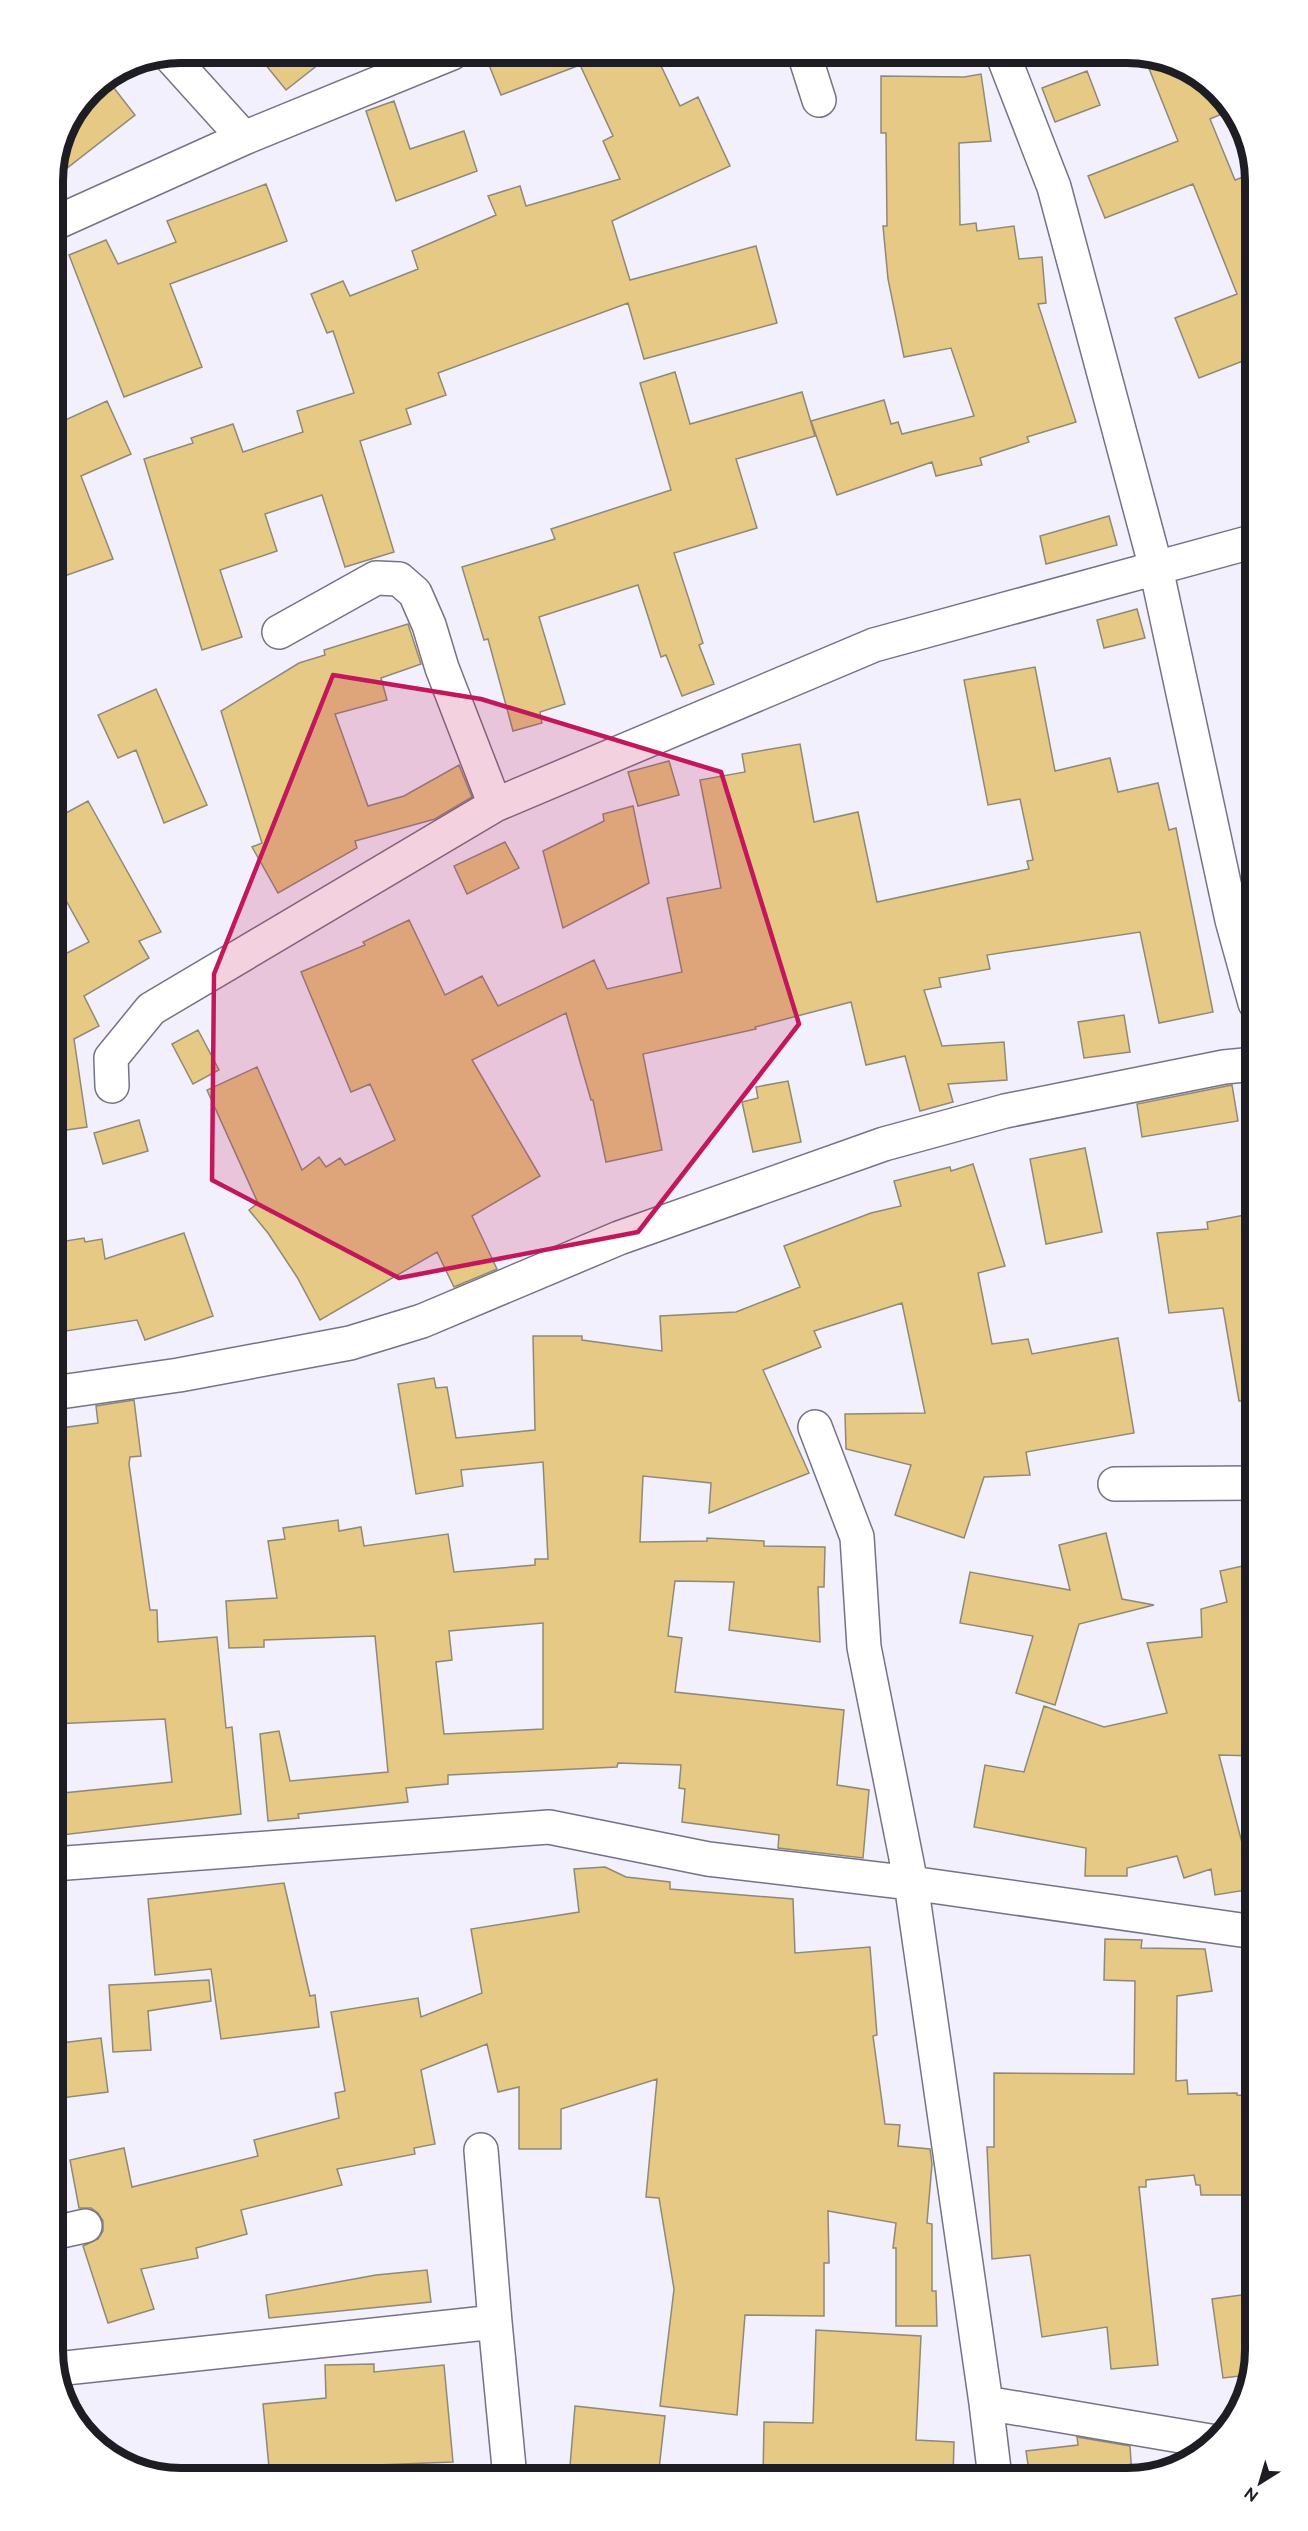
<svg xmlns="http://www.w3.org/2000/svg" width="1308" height="2531" font-family="Raleway,sans-serif">
  <style>
    .building { fill: #e5c984; stroke: #908978; stroke-width: 1.5; fill-rule: evenodd }
    .lines { fill: none; stroke-linecap: round; stroke-linejoin: round }
    .minor-casing { stroke: #757384; stroke-width: 36 }
    .minor { stroke: #fff; stroke-width: 33 }
    .marked { fill: #c2185b; fill-opacity: 0.2; stroke: #c2185b; stroke-width: 4.5; stroke-linejoin: round }
    .rim { fill: none; stroke: #1e1d24; stroke-width: 8 }
  </style>
  <rect width="100%" height="100%" fill="#f2f0fc"/>
  <path class="building" d="M 256,53 L 333,53 L 286,90 Z
    M 523,53 L 655,53 L 680,106 L 698,97 L 730,166 L 612,221 L 630,280 L 756,246 L 777,323 L 644,359 L 628,303 L 438,373 L 446,395 L 406,409 L 411,424 L 360,441 L 394,552 L 345,567 L 322,495 L 265,514 L 277,551 L 220,570 L 242,637 L 202,650 L 144,459 L 193,443 L 191,438 L 233,424 L 243,452 L 303,432 L 297,411 L 354,393 L 333,331 L 327,333 L 311,294 L 343,281 L 350,296 L 418,269 L 412,251 L 496,215 L 488,196 L 520,186 L 526,206 L 620,179 L 603,141 L 613,136 L 580,65 L 501,95 L 489,65 Z
    M 1144,56 L 1205,79 L 1229,111 L 1210,119 L 1235,180 L 1254,173 L 1256,181 L 1256,356 L 1199,378 L 1175,318 L 1237,294 L 1193,184 L 1105,218 L 1088,176 L 1178,141 Z
    M 1087,71 L 1100,105 L 1055,122 L 1042,88 Z
    M 981,74 L 991,141 L 959,143 L 960,225 L 976,223 L 977,231 L 1014,226 L 1019,259 L 1042,257 L 1046,303 L 1038,304 L 1076,422 L 1027,437 L 1029,442 L 980,458 L 982,465 L 936,476 L 932,462 L 837,495 L 811,421 L 884,400 L 891,424 L 898,422 L 902,434 L 974,416 L 951,348 L 904,357 L 888,279 L 883,226 L 887,226 L 886,133 L 881,133 L 881,76 L 964,77 Z
    M 107,79 L 135,115 L 53,179 L 66,125 L 90,90 Z
    M 394,101 L 410,149 L 464,131 L 477,171 L 396,201 L 366,111 Z
    M 266,184 L 287,241 L 170,284 L 202,367 L 124,397 L 69,255 L 106,240 L 118,264 L 176,242 L 167,221 Z
    M 675,372 L 690,424 L 802,392 L 815,436 L 736,459 L 757,528 L 674,553 L 703,643 L 699,645 L 714,684 L 682,696 L 666,655 L 661,657 L 638,585 L 539,617 L 565,704 L 540,712 L 542,723 L 513,731 L 488,639 L 484,640 L 462,567 L 555,539 L 551,529 L 671,490 L 640,383 Z
    M 107,401 L 131,454 L 81,476 L 113,559 L 53,580 L 53,408 L 56,408 L 61,422 Z
    M 1109,516 L 1117,545 L 1046,564 L 1040,536 Z
    M 1137,609 L 1145,638 L 1104,648 L 1097,620 Z
    M 408,624 L 421,664 L 381,678 L 387,700 L 335,714 L 368,806 L 404,796 L 459,765 L 472,797 L 435,819 L 355,841 L 357,848 L 278,893 L 252,847 L 262,843 L 221,711 L 299,663 L 325,655 L 324,650 Z
    M 1035,667 L 1055,771 L 1110,758 L 1118,792 L 1158,783 L 1169,830 L 1176,828 L 1213,1012 L 1159,1023 L 1140,932 L 987,955 L 990,969 L 939,978 L 941,987 L 924,990 L 942,1046 L 1004,1042 L 1007,1080 L 948,1084 L 953,1102 L 920,1111 L 905,1056 L 866,1065 L 851,1002 L 755,1027 L 756,1029 L 643,1054 L 662,1150 L 606,1162 L 593,1100 L 591,1100 L 566,1013 L 472,1060 L 540,1176 L 472,1216 L 497,1269 L 454,1287 L 437,1252 L 320,1320 L 297,1277 L 268,1233 L 249,1210 L 258,1203 L 207,1090 L 257,1067 L 302,1170 L 319,1157 L 326,1167 L 340,1158 L 345,1165 L 395,1140 L 370,1084 L 351,1092 L 301,972 L 365,945 L 363,942 L 409,920 L 445,995 L 482,976 L 498,1006 L 594,960 L 607,989 L 682,972 L 667,898 L 721,888 L 700,780 L 745,772 L 742,754 L 800,744 L 814,822 L 858,812 L 877,902 L 1029,869 L 1027,861 L 1033,860 L 1020,799 L 988,805 L 964,680 Z
    M 156,689 L 207,805 L 164,823 L 136,750 L 118,758 L 98,715 Z
    M 669,761 L 679,795 L 638,806 L 628,772 Z
    M 88,801 L 161,932 L 139,941 L 149,958 L 84,996 L 99,1026 L 74,1039 L 87,1127 L 53,1132 L 53,936 L 63,955 L 89,942 L 53,877 L 53,820 Z
    M 633,806 L 649,883 L 563,928 L 543,851 L 604,821 L 603,814 Z
    M 505,842 L 519,868 L 467,894 L 454,866 Z
    M 1124,1015 L 1130,1052 L 1084,1058 L 1078,1022 Z
    M 198,1030 L 219,1070 L 193,1084 L 172,1044 Z
    M 788,1081 L 801,1142 L 753,1152 L 742,1102 L 758,1098 L 756,1087 Z
    M 1232,1085 L 1238,1121 L 1142,1137 L 1137,1104 Z
    M 139,1120 L 148,1151 L 103,1164 L 94,1133 Z
    M 1085,1148 L 1102,1232 L 1046,1244 L 1030,1159 Z
    M 973,1164 L 1005,1266 L 978,1273 L 992,1344 L 1028,1339 L 1032,1354 L 1118,1338 L 1134,1433 L 1026,1452 L 1030,1475 L 984,1477 L 964,1538 L 895,1515 L 911,1465 L 846,1449 L 845,1414 L 925,1413 L 902,1303 L 814,1331 L 821,1347 L 763,1370 L 809,1473 L 709,1513 L 711,1483 L 643,1476 L 640,1542 L 707,1541 L 707,1538 L 764,1541 L 764,1546 L 825,1547 L 824,1587 L 818,1587 L 820,1642 L 729,1630 L 734,1582 L 675,1581 L 668,1636 L 682,1638 L 675,1692 L 844,1710 L 837,1785 L 869,1790 L 863,1858 L 778,1848 L 779,1835 L 682,1822 L 685,1789 L 679,1788 L 681,1765 L 618,1763 L 617,1767 L 448,1775 L 448,1784 L 406,1788 L 408,1802 L 298,1814 L 299,1818 L 268,1821 L 260,1734 L 279,1731 L 290,1781 L 388,1772 L 375,1636 L 264,1640 L 264,1647 L 229,1648 L 226,1601 L 277,1598 L 268,1541 L 285,1539 L 283,1528 L 338,1520 L 339,1531 L 361,1527 L 364,1546 L 448,1534 L 454,1572 L 535,1565 L 535,1559 L 548,1559 L 543,1462 L 461,1470 L 463,1486 L 416,1494 L 398,1384 L 434,1378 L 436,1388 L 447,1387 L 456,1438 L 535,1430 L 533,1336 L 582,1336 L 582,1340 L 662,1351 L 660,1316 L 736,1312 L 800,1287 L 784,1246 L 871,1213 L 901,1206 L 894,1181 L 950,1167 L 951,1171 ZM 543,1623 L 543,1729 L 444,1734 L 436,1662 L 452,1660 L 449,1631 Z
    M 1256,1213 L 1256,1400 L 1239,1401 L 1223,1308 L 1169,1313 L 1157,1233 L 1208,1229 L 1207,1222 Z
    M 184,1233 L 213,1316 L 145,1340 L 137,1320 L 66,1331 L 53,1243 L 84,1238 L 85,1242 L 102,1239 L 105,1259 Z
    M 134,1400 L 141,1456 L 130,1457 L 129,1464 L 150,1610 L 157,1610 L 158,1642 L 217,1637 L 226,1728 L 232,1727 L 241,1814 L 53,1836 L 53,1794 L 172,1782 L 165,1719 L 53,1724 L 53,1480 L 57,1480 L 53,1429 L 98,1423 L 96,1406 Z
    M 1106,1533 L 1122,1599 L 1154,1605 L 1079,1624 L 1055,1705 L 1016,1693 L 1033,1636 L 960,1623 L 970,1572 L 1070,1590 L 1059,1545 Z
    M 1256,1563 L 1256,1756 L 1219,1755 L 1246,1858 L 1248,1857 L 1253,1889 L 1215,1895 L 1211,1869 L 1184,1878 L 1177,1856 L 1127,1868 L 1127,1876 L 1085,1876 L 1086,1848 L 974,1827 L 985,1765 L 1024,1772 L 1044,1706 L 1104,1727 L 1167,1713 L 1147,1643 L 1202,1637 L 1201,1609 L 1227,1602 L 1220,1571 Z
    M 605,1867 L 626,1877 L 670,1882 L 670,1889 L 793,1899 L 795,1953 L 870,1947 L 877,2035 L 873,2036 L 885,2124 L 900,2125 L 898,2146 L 930,2149 L 932,2164 L 927,2223 L 932,2224 L 932,2291 L 936,2291 L 937,2326 L 896,2326 L 896,2248 L 893,2248 L 896,2223 L 828,2211 L 829,2263 L 824,2263 L 824,2316 L 745,2315 L 737,2415 L 660,2406 L 674,2289 L 659,2198 L 646,2197 L 657,2079 L 561,2109 L 561,2149 L 519,2149 L 519,2087 L 498,2092 L 487,2044 L 421,2070 L 435,2144 L 414,2148 L 415,2154 L 337,2169 L 342,2185 L 241,2210 L 247,2234 L 196,2248 L 198,2258 L 141,2269 L 154,2309 L 108,2323 L 83,2246 L 98,2239 L 103,2231 L 103,2221 L 98,2213 L 91,2208 L 79,2208 L 70,2160 L 124,2148 L 132,2187 L 258,2156 L 254,2140 L 339,2118 L 335,2093 L 345,2091 L 331,2012 L 418,1998 L 421,2017 L 482,1993 L 471,1929 L 579,1912 L 574,1869 Z
    M 284,1883 L 310,1996 L 315,1995 L 319,2027 L 221,2039 L 211,1969 L 155,1975 L 148,1899 Z
    M 1105,1939 L 1142,1940 L 1141,1948 L 1205,1949 L 1212,1991 L 1177,1996 L 1176,2081 L 1187,2080 L 1188,2094 L 1237,2093 L 1237,2095 L 1256,2096 L 1256,2195 L 1201,2195 L 1200,2185 L 1196,2185 L 1194,2175 L 1146,2180 L 1146,2187 L 1139,2187 L 1158,2365 L 1111,2369 L 1107,2327 L 1042,2337 L 1030,2255 L 992,2259 L 987,2147 L 994,2147 L 994,2073 L 1134,2074 L 1135,1981 L 1104,1980 Z
    M 209,1980 L 211,2001 L 148,2011 L 151,2050 L 113,2052 L 109,1985 Z
    M 101,2038 L 108,2092 L 53,2099 L 53,2044 Z
    M 427,2270 L 431,2302 L 269,2318 L 266,2295 L 376,2275 Z
    M 1256,2293 L 1256,2350 L 1248,2375 L 1223,2378 L 1212,2299 Z
    M 816,2330 L 921,2336 L 916,2440 L 954,2442 L 953,2478 L 763,2478 L 764,2422 L 813,2423 Z
    M 374,2364 L 374,2372 L 444,2365 L 453,2462 L 377,2465 L 377,2478 L 270,2478 L 263,2404 L 326,2398 L 325,2365 Z
    M 575,2406 L 665,2416 L 658,2478 L 569,2478 Z
    M 1077,2437 L 1130,2446 L 1132,2477 L 1030,2478 L 1026,2451 L 1078,2445 Z"/>
  <g class="lines">
    <g class="minor-casing">
      <path id="minor" d="M 804,53 L 819,100
        M 1002,53 L 1054,187 L 1156,568 L 1232,920 L 1255,1003
        M 169,55 L 244,138
        M 53,224 L 244,138 L 452,53
        M 279,632 L 376,578 L 399,579 L 415,593 L 429,625 L 442,668 L 495,805
        M 112,1086 L 111,1058 L 151,1009 L 495,805 L 874,645 L 1255,541
        M 53,1393 L 179,1375 L 350,1343 L 422,1321 L 619,1238 L 884,1144 L 1005,1111 L 1224,1067 L 1255,1064
        M 815,1427 L 857,1537 L 864,1647 L 911,1883 L 986,2403 L 995,2478
        M 1115,1484 L 1255,1483
        M 53,1864 L 549,1827 L 708,1859 L 911,1883 L 1255,1932
        M 481,2150 L 495,2322
        M 53,2233 L 85,2226
        M 56,2369 L 495,2322 L 510,2478
        M 986,2403 L 1210,2441"/>
    </g>
    <use href="#minor" class="minor"/>
  </g>
  <path class="marked" d="M 333,675 L 481,699 L 721,772 L 799,1024 L 638,1232 L 399,1278 L 212,1180 L 214,974 Z"/>
  <path d="M0 0H1308V2531H0ZM181 63H1127A118 118 0 0 1 1245 181V2350A118 118 0 0 1 1127 2468H181A118 118 0 0 1 63 2350V181A118 118 0 0 1 181 63Z" fill="#fff" fill-rule="evenodd"/>
  <path class="rim" d="M181 63H1127A118 118 0 0 1 1245 181V2350A118 118 0 0 1 1127 2468H181A118 118 0 0 1 63 2350V181A118 118 0 0 1 181 63Z"/>
  <g transform="translate(1260 2483) rotate(217)" stroke="#ffffff" stroke-width="4.5" paint-order="stroke">
  <path d="M0-4.5L10 22L0 15L-10 22Z" fill="#1e1d24"/>
  <text y="-9" font-size="16" font-weight="bold" text-anchor="middle" fill="#1e1d24">N</text>
  </g>
</svg>
